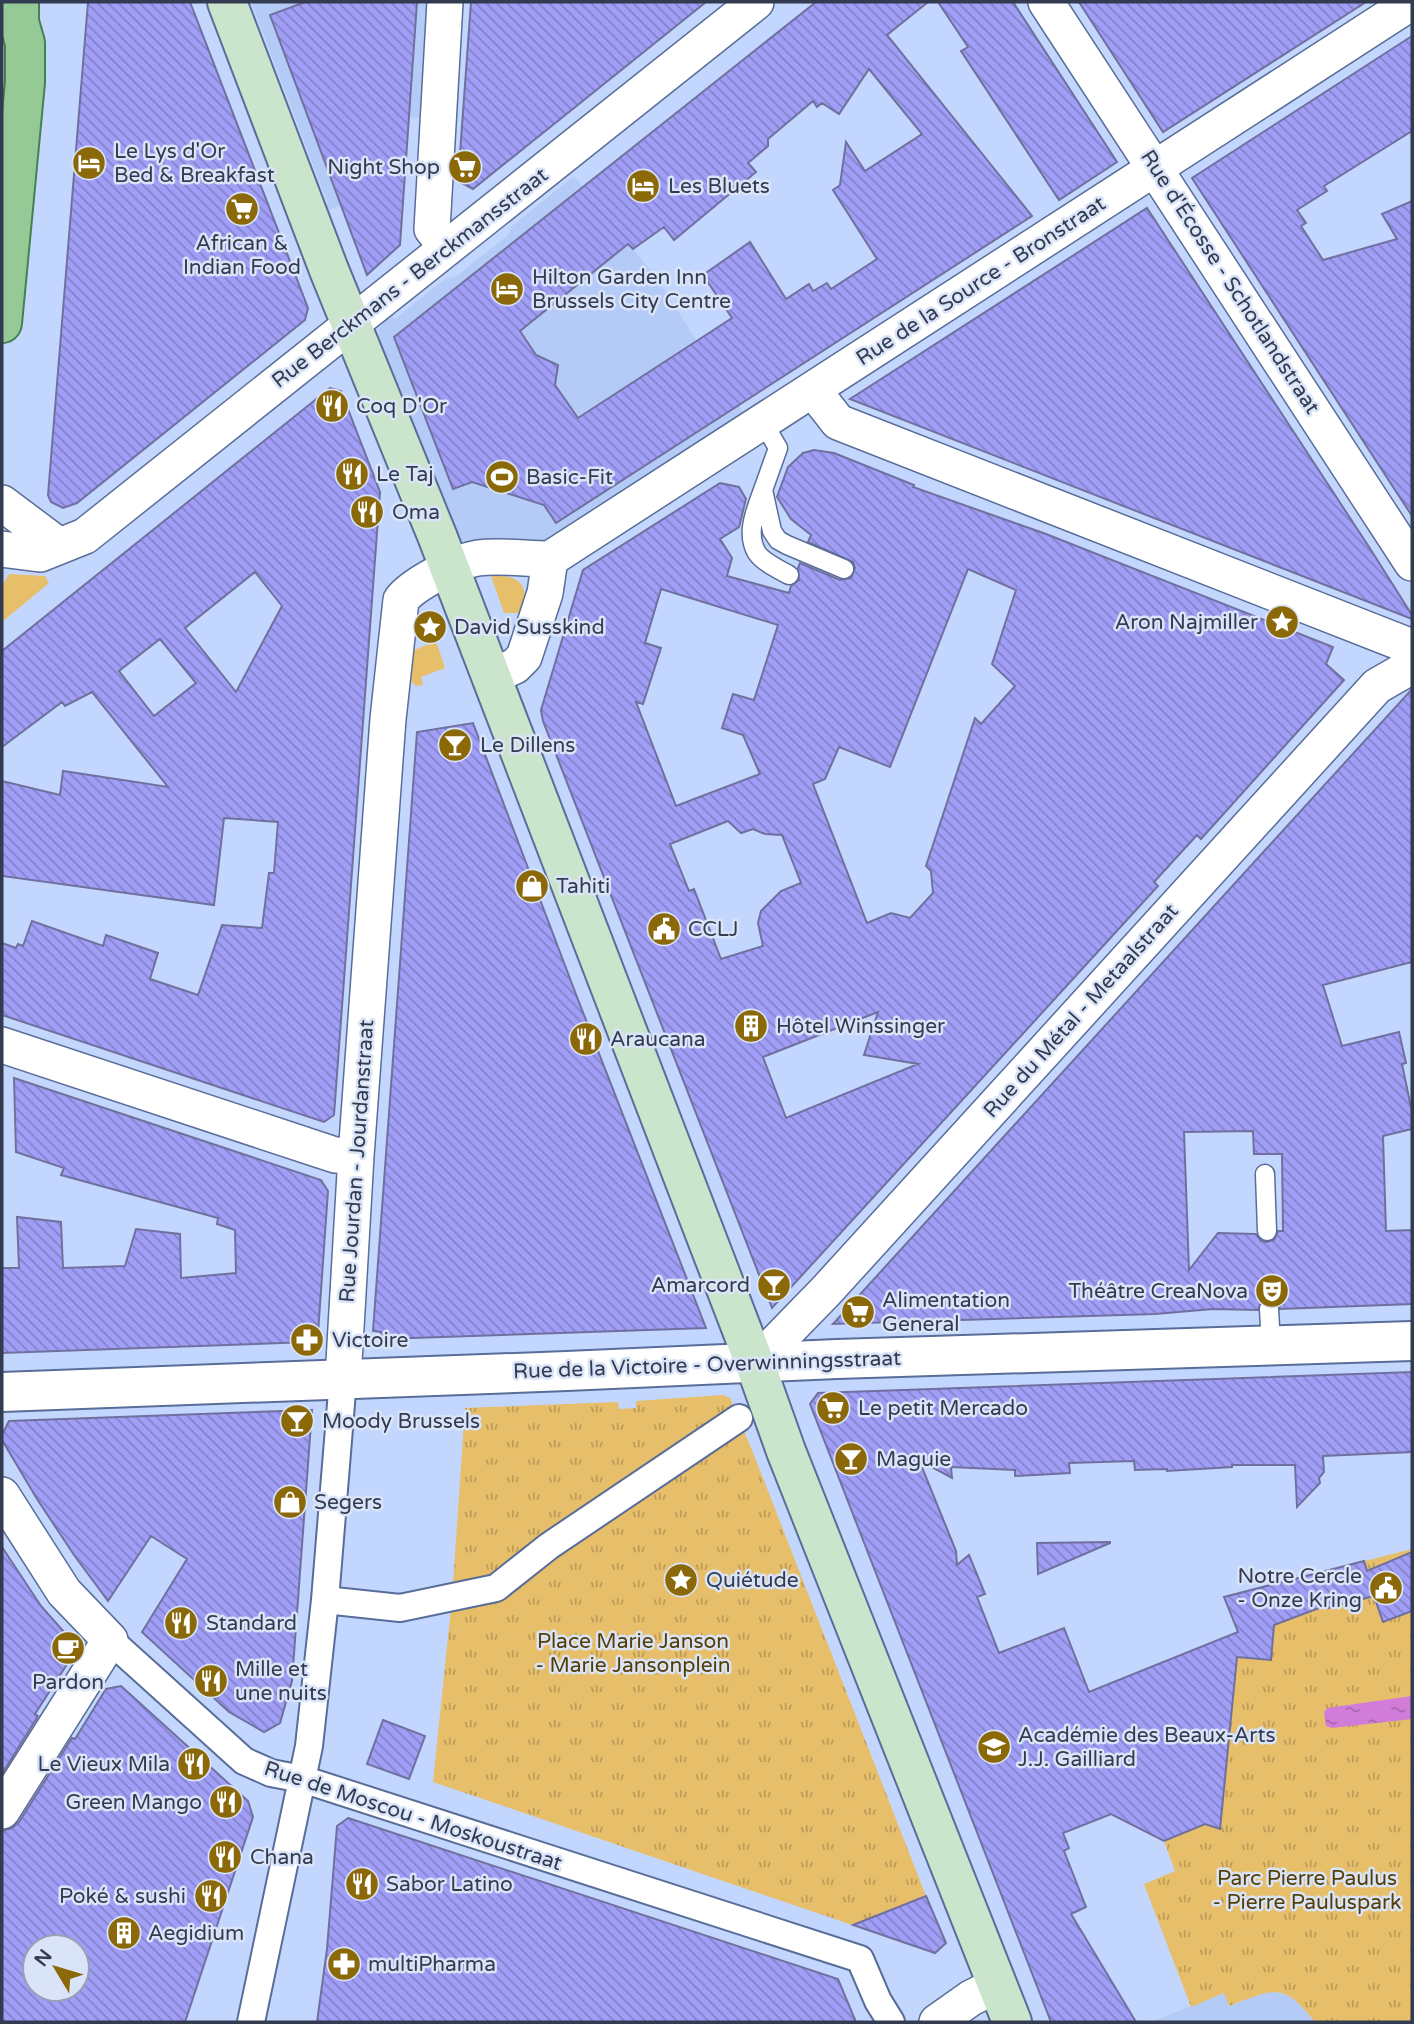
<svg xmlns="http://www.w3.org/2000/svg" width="1414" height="2024" font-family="'Varela Round',sans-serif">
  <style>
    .built { fill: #b5cbf7 }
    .grass { fill: #e7be69 }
    .park { fill: url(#park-tufts) }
    .water { fill: url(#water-ripples) }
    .building { fill: url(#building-back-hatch); stroke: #70709f; stroke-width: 2; fill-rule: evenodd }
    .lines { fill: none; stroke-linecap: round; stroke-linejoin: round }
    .service-casing { stroke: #586d98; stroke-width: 21 }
    .pedestrian-casing { stroke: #586d98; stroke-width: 30 }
    .minor-casing { stroke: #586d98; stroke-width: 38 }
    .tertiary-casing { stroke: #586d98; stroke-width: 42 }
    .secondary-casing { stroke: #586d98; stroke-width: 42 }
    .primary-casing { stroke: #458150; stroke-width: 42 }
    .service { stroke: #fff; stroke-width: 18 }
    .pedestrian { stroke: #fff; stroke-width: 26 }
    .minor { stroke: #fff; stroke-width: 35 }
    .tertiary { stroke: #fff; stroke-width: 38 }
    .secondary { stroke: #cae5cb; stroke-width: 38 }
    .primary { stroke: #95ca97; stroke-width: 38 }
    .labels { text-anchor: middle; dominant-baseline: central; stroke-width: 5; stroke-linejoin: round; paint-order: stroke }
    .poi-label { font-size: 21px; fill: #323b4f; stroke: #dae4f8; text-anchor: start }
    .street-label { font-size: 21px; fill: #323b4f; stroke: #dae4f8 }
    .park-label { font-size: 21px; fill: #553e04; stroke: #dae4f8 }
  </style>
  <defs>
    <pattern id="park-tufts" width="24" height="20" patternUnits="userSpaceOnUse" patternTransform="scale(1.75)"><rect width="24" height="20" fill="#e7be69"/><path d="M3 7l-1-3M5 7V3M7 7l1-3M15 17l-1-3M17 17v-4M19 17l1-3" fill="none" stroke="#bc9c59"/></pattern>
    <pattern id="water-ripples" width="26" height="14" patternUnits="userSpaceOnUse" patternTransform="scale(1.75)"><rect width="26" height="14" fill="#d17cd8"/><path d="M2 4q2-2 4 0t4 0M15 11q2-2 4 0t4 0" fill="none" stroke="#aa67b2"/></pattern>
    <pattern id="building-back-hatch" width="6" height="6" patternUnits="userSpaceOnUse" patternTransform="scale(1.75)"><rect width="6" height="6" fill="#a09ef6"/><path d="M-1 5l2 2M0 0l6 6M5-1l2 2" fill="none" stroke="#8382ca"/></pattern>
  </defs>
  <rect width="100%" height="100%" fill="#c3d7fe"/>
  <path class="built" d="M 251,2 L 428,2 L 419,118 L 387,115 L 372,193 L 324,212 L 322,207 L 328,204 Z
    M 574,176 L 656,277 L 744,414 L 555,546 L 462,546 L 457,541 L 379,341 L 379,329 L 390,313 L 395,319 L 445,279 L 455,277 L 508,235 L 512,226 Z
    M 1275,1991 L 1295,1999 L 1315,2022 L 1151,2022 L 1224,1993 L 1229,2006 L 1264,1993 Z"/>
  <path class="grass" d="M 9,574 L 45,576 L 49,583 L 2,622 L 2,586 Z
    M 491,576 C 519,574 530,585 523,613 L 504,613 Z
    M 436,641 L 445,668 L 421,677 L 423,685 L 416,686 L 410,680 L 412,651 Z"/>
  <path class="park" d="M 723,1395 L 730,1398 L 754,1455 L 926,1896 L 871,1918 L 867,1930 L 433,1782 L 452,1598 L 465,1408 L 618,1402 L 619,1409 L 636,1408 L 636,1401 Z
    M 1412,1549 L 1412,2022 L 1315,2022 C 1283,1981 1274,1989 1229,2006 L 1224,1993 L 1191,2007 L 1144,1884 L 1175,1871 L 1164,1841 L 1205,1824 L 1220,1828 L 1242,1592 Z"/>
  <path class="water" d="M 1412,1696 L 1412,1719 L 1332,1728 L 1326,1726 L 1324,1713 L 1327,1708 Z"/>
  <path class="building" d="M 88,2 L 190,2 L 308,308 L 305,320 L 77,503 L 63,508 L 51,502 L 48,495 Z
    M 305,2 L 417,2 L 400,245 L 367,275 L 270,15 Z
    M 471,2 L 706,2 L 473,189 L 458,181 Z
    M 816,2 L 928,2 L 887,35 L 1032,216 L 556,523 L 544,505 L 472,482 L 453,489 L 394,337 ZM 869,69 L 922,134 L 865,171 L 846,142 L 840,185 L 833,190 L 877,259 L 831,289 L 827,283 L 813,291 L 809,284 L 786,299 L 750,242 L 703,275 L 732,318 L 578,418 L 555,385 L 558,365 L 536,355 L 520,331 L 628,244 L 633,249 L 664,227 L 674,240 L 756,172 L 748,163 L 768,146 L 768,139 L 813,101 L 817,107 L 822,103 L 839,114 Z
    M 938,2 L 1013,2 L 1117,162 L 1059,200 L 961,51 L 968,47 Z
    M 1079,2 L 1366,2 L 1163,132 Z
    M 1412,36 L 1412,131 L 1324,186 L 1327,191 L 1297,210 L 1306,223 L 1301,226 L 1323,260 L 1397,239 L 1382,214 L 1412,201 L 1412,516 L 1192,178 Z
    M 1147,208 L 1371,550 L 1412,615 L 1412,619 L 850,399 Z
    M 330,388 L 341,391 L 380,492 L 334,1115 L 324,1122 L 2,1015 L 2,943 L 16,948 L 18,944 L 23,946 L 32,921 L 103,946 L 106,935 L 158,953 L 150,979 L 198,995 L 222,925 L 262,928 L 269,873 L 274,873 L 278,822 L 224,818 L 214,905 L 2,876 L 2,781 L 60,795 L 63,771 L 168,787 L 92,692 L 65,706 L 62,702 L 2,747 L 2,651 ZM 255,572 L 282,606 L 236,692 L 185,628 ZM 160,639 L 196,683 L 154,716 L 119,671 Z
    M 814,450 L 834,453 L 914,485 L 913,487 L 1046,534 L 1333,647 L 1326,664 L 1344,680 L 1201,839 L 1197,835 L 1154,882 L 1158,886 L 772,1308 L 543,721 L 541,710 L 583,570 L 720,483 L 739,487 L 746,499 L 739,527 L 720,539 L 732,558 L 727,576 L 789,593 L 791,586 L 799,580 L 798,568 L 800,563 L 840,580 L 851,578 L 855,568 L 853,562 L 808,542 L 811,535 L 791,519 L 777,497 L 788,467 L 803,453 ZM 968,569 L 1016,590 L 992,664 L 1015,686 L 981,724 L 975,718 L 926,866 L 931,871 L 933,893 L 910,918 L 891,913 L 867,923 L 813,784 L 825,779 L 839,747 L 890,767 ZM 661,589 L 778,625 L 754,700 L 733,694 L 722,728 L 743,735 L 760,774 L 676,806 L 636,702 L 643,704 L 661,648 L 645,643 ZM 728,821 L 741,833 L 753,829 L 765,834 L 782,835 L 801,883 L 781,891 L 761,911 L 758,923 L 763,946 L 721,959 L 694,889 L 689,891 L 670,844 ZM 878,1012 L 864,1055 L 918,1064 L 786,1118 L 763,1057 Z
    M 1412,689 L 1412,962 L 1323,985 L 1342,1046 L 1399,1032 L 1406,1063 L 1402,1064 L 1412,1112 L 1412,1129 L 1383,1136 L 1386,1231 L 1412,1230 L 1412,1304 L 1280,1309 L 1278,1302 L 1269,1298 L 1262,1300 L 1258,1310 L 1213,1309 L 1155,1314 L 833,1324 ZM 1253,1131 L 1254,1154 L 1282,1154 L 1283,1231 L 1278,1231 L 1274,1240 L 1267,1242 L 1261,1241 L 1256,1234 L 1218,1233 L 1189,1270 L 1184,1132 Z
    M 473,723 L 577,997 L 706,1328 L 382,1339 L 381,1332 L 373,1331 L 417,732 Z
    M 14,1078 L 321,1180 L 328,1191 L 318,1333 L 310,1342 L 2,1353 L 2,1268 L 19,1268 L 17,1217 L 61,1222 L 63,1268 L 125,1266 L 136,1229 L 180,1234 L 181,1278 L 236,1273 L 235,1230 L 217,1224 L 218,1218 L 61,1175 L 64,1168 L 16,1152 Z
    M 1412,1372 L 1412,1452 L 1323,1456 L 1324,1472 L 1319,1478 L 1320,1483 L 1297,1507 L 1295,1465 L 1232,1465 L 1232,1467 L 1167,1471 L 1167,1469 L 1135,1470 L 1134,1461 L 1069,1463 L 1070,1473 L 1015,1476 L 1015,1470 L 951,1467 L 952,1478 L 919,1460 L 956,1551 L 957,1565 L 969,1555 L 985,1594 L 977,1597 L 999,1653 L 1064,1628 L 1089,1692 L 1238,1632 L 1224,1597 L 1364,1561 L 1367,1571 L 1412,1552 L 1412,1611 L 1383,1622 L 1374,1596 L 1328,1608 L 1327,1605 L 1274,1625 L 1271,1660 L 1237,1657 L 1220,1829 L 1205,1824 L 1164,1841 L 1111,1814 L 1063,1833 L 1069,1848 L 1064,1851 L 1086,1907 L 1071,1914 L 1136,2022 L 1051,2022 L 810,1404 L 818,1393 Z
    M 312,1410 L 292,1681 L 280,1723 L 264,1732 L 229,1712 L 142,1632 L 187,1559 L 151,1536 L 108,1601 L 74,1555 L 37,1499 L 2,1440 L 2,1435 L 9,1421 Z
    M 1110,1542 L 1110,1543 L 1038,1574 L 1037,1543 Z
    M 2,1547 L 41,1606 L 72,1641 L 73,1655 L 35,1714 L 38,1716 L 2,1774 Z
    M 121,1686 L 248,1801 L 253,1817 L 185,2022 L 2,2022 L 2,1831 L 12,1828 L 19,1822 L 72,1738 L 75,1739 L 106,1689 ZM 35,1947 L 77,1947 L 77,1989 L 35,1989 Z
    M 383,1720 L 425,1736 L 409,1779 L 367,1764 Z
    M 348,1818 L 838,1979 L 856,2022 L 317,2022 L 327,1949 L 337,1826 Z
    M 926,1896 L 946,1943 L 935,1953 L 853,1925 Z"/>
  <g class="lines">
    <g class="service-casing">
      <path id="service" d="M 763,422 L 778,448 L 763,490 L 772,531 L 778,540 L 787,545 L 844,569
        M 763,490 C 756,510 745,533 757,553 C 763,562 780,570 789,575
        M 1265,1174 L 1267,1231
        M 1269,1309 L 1271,1345"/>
    </g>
    <g class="pedestrian-casing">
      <path id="pedestrian" d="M 325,1600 L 400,1608 L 496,1588 L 549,1546 L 739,1418
        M 110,1640 L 244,1761 L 271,1773 L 302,1779 L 860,1959 L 878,2001 L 891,2022
        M 251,2022 L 309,1746 L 325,1600 L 343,1379"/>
    </g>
    <g class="minor-casing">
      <path id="minor" d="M 445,2 L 432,229 L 447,248
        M 1046,2 L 1412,563
        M 813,390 L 838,422 L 1412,647
        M 2,503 L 58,545
        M 2,549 L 40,554 L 85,536 L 756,2
        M 550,559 L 1412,2
        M 490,677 L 515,666 L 524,657 L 545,593 L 550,559
        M 2,1045 L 335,1155 L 356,1156
        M 755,1364 L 826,1291 L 1377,686 L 1412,666
        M 343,1379 L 356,1156 L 388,719 L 401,600 C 413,584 458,561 478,558 C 501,555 527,559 550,559
        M 2,1495 L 64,1592 L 110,1640 L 2,1811
        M 937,2022 L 971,1998 L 997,1985"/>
    </g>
    <g class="tertiary-casing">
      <path id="tertiary" d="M 2,1392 L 567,1371 L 837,1359 L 1412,1341"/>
    </g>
    <g class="secondary-casing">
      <path id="secondary" d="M 227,2 L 329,270 L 438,538 L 755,1364 L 786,1451 L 1012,2022"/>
    </g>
    <g class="primary-casing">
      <path id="primary" d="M 2,323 L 25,82 L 25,43 L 19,22 L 19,2"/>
    </g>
    <use href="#service" class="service"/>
    <use href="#pedestrian" class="pedestrian"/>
    <use href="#minor" class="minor"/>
    <use href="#tertiary" class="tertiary"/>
    <use href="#secondary" class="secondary"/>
    <use href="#primary" class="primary"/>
  </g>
  <defs>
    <g id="hotel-disc" transform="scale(1.75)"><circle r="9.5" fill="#8b6808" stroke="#dae4f8"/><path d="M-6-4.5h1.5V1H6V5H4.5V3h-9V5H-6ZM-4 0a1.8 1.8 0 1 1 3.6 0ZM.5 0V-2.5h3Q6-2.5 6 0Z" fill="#fff"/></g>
    <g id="supermarket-disc" transform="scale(1.75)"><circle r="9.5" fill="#8b6808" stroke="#dae4f8"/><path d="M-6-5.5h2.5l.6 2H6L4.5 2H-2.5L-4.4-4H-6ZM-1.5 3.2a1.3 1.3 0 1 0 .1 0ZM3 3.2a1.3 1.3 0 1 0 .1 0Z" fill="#fff"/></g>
    <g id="restaurant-disc" transform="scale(1.75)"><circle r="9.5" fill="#8b6808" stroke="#dae4f8"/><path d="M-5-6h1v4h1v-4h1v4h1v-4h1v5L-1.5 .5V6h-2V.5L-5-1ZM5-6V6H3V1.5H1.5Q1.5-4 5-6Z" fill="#fff"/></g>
    <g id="stadium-disc" transform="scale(1.75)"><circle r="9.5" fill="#8b6808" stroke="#dae4f8"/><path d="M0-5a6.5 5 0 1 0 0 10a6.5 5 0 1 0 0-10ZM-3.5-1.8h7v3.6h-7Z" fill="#fff"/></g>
    <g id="sight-disc" transform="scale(1.75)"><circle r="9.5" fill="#8b6808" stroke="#dae4f8"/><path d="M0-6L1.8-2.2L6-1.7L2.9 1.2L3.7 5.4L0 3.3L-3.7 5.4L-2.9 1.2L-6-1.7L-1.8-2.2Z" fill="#fff"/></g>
    <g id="bar-disc" transform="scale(1.75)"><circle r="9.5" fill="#8b6808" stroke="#dae4f8"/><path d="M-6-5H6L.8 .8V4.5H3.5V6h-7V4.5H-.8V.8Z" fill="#fff"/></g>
    <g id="shop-disc" transform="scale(1.75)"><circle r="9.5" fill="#8b6808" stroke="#dae4f8"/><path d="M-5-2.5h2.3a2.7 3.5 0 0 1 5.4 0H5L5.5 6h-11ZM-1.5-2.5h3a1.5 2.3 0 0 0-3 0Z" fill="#fff"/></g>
    <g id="civic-disc" transform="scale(1.75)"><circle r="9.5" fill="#8b6808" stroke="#dae4f8"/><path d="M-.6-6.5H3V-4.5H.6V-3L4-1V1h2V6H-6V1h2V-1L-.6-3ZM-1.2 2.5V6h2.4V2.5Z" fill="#fff"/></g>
    <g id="building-disc" transform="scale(1.75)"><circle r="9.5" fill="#8b6808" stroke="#dae4f8"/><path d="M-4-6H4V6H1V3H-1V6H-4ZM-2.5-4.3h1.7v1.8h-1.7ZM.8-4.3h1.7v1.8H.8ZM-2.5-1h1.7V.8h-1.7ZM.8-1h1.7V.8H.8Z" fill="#fff"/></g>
    <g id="theatre-disc" transform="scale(1.75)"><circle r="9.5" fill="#8b6808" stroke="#dae4f8"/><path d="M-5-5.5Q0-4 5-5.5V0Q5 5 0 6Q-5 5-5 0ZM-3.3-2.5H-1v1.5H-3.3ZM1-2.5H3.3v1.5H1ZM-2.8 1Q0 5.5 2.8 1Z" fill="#fff"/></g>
    <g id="pharmacy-disc" transform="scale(1.75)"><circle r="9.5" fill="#8b6808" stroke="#dae4f8"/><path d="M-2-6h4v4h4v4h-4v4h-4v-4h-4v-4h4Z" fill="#fff"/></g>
    <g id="cafe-disc" transform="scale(1.75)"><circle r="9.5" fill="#8b6808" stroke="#dae4f8"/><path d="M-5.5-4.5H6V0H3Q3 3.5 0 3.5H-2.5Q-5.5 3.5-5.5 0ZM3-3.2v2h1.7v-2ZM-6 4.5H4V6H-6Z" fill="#fff"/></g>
    <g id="school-disc" transform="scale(1.75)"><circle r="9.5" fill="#8b6808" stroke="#dae4f8"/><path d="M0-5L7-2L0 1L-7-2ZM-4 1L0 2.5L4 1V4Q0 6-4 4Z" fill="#fff"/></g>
  </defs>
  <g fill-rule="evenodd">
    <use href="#hotel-disc" x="89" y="163"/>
    <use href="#supermarket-disc" x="465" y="167"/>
    <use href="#hotel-disc" x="643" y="186"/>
    <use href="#supermarket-disc" x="242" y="209"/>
    <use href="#hotel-disc" x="507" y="289"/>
    <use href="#restaurant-disc" x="332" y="406"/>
    <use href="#restaurant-disc" x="352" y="474"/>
    <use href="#stadium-disc" x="502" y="477"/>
    <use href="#restaurant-disc" x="367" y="512"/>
    <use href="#sight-disc" x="1282" y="622"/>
    <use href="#sight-disc" x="430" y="627"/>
    <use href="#bar-disc" x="455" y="745"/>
    <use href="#shop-disc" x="532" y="886"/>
    <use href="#civic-disc" x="664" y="929"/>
    <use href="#building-disc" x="751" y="1026"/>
    <use href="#restaurant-disc" x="586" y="1039"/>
    <use href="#bar-disc" x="774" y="1285"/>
    <use href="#theatre-disc" x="1272" y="1291"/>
    <use href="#supermarket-disc" x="858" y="1312"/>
    <use href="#pharmacy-disc" x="307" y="1340"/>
    <use href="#supermarket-disc" x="833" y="1408"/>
    <use href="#bar-disc" x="297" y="1421"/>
    <use href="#bar-disc" x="851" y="1459"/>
    <use href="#shop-disc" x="290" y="1502"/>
    <use href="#sight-disc" x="681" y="1580"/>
    <use href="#civic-disc" x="1386" y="1588"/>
    <use href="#restaurant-disc" x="181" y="1623"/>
    <use href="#cafe-disc" x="68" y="1648"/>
    <use href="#restaurant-disc" x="211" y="1681"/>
    <use href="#school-disc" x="994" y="1747"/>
    <use href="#restaurant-disc" x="194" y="1764"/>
    <use href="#restaurant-disc" x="226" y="1802"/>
    <use href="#restaurant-disc" x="225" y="1857"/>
    <use href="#restaurant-disc" x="362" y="1884"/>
    <use href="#restaurant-disc" x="211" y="1896"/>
    <use href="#building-disc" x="124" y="1933"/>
    <use href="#pharmacy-disc" x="344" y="1964"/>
  </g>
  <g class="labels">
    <g class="poi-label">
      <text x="114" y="151">Le Lys d'Or<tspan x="114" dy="24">Bed &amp; Breakfast</tspan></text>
      <text x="440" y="167" text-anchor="end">Night Shop</text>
      <text x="668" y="186">Les Bluets</text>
      <text x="242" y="243" text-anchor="middle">African &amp;<tspan x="242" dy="24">Indian Food</tspan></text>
      <text x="532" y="277">Hilton Garden Inn<tspan x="532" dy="24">Brussels City Centre</tspan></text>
      <text x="356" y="406">Coq D'Or</text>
      <text x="376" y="474">Le Taj</text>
      <text x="526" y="477">Basic-Fit</text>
      <text x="392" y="512">Oma</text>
      <text x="1258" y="622" text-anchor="end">Aron Najmiller</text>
      <text x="454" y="627">David Susskind</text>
      <text x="480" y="745">Le Dillens</text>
      <text x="556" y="886">Tahiti</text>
      <text x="688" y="929">CCLJ</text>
      <text x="776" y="1026">Hôtel Winssinger</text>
      <text x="610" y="1039">Araucana</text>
      <text x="750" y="1285" text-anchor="end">Amarcord</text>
      <text x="1248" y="1291" text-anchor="end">Théâtre CreaNova</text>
      <text x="882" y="1300">Alimentation<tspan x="882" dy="24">General</tspan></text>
      <text x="332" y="1340">Victoire</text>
      <text x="858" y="1408">Le petit Mercado</text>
      <text x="322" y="1421">Moody Brussels</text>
      <text x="876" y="1459">Maguie</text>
      <text x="314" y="1502">Segers</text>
      <text x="1362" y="1576" text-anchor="end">Notre Cercle<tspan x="1362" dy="24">- Onze Kring</tspan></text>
      <text x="706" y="1580">Quiétude</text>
      <text x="206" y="1623">Standard</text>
      <text x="235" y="1669">Mille et<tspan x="235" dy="24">une nuits</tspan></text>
      <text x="68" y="1682" text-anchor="middle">Pardon</text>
      <text x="1018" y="1735">Académie des Beaux-Arts<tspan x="1018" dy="24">J.J. Gailliard</tspan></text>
      <text x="170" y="1764" text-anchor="end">Le Vieux Mila</text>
      <text x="202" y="1802" text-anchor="end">Green Mango</text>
      <text x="250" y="1857">Chana</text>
      <text x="386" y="1884">Sabor Latino</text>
      <text x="186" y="1896" text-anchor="end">Poké &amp; sushi</text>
      <text x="148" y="1933">Aegidium</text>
      <text x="368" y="1964">multiPharma</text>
    </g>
    <g class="street-label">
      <text transform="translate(410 278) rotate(-38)">Rue Berckmans - Berckmansstraat</text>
      <text transform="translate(981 281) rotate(-33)">Rue de la Source - Bronstraat</text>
      <text transform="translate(1230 282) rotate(57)">Rue d'Écosse - Schotlandstraat</text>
      <text transform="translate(1081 1011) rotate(-48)">Rue du Métal - Metaalstraat</text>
      <text transform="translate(357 1161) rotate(-86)">Rue Jourdan - Jourdanstraat</text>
      <text transform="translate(707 1365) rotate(-2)">Rue de la Victoire - Overwinningsstraat</text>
      <text transform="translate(413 1816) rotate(18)">Rue de Moscou - Moskoustraat</text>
    </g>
    <g class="park-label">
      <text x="633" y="1641">Place Marie Janson<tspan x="633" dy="24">- Marie Jansonplein</tspan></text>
      <text x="1307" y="1878">Parc Pierre Paulus<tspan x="1307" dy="24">- Pierre Pauluspark</tspan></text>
    </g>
  </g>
  <rect width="1414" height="2024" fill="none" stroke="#323b4f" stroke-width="7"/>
  <g transform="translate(56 1968) rotate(308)"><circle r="33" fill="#dae4f8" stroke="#97a0b4" stroke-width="2"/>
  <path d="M0-5L12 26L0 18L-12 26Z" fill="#8b6808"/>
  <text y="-10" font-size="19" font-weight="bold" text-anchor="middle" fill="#323b4f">N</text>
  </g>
</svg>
